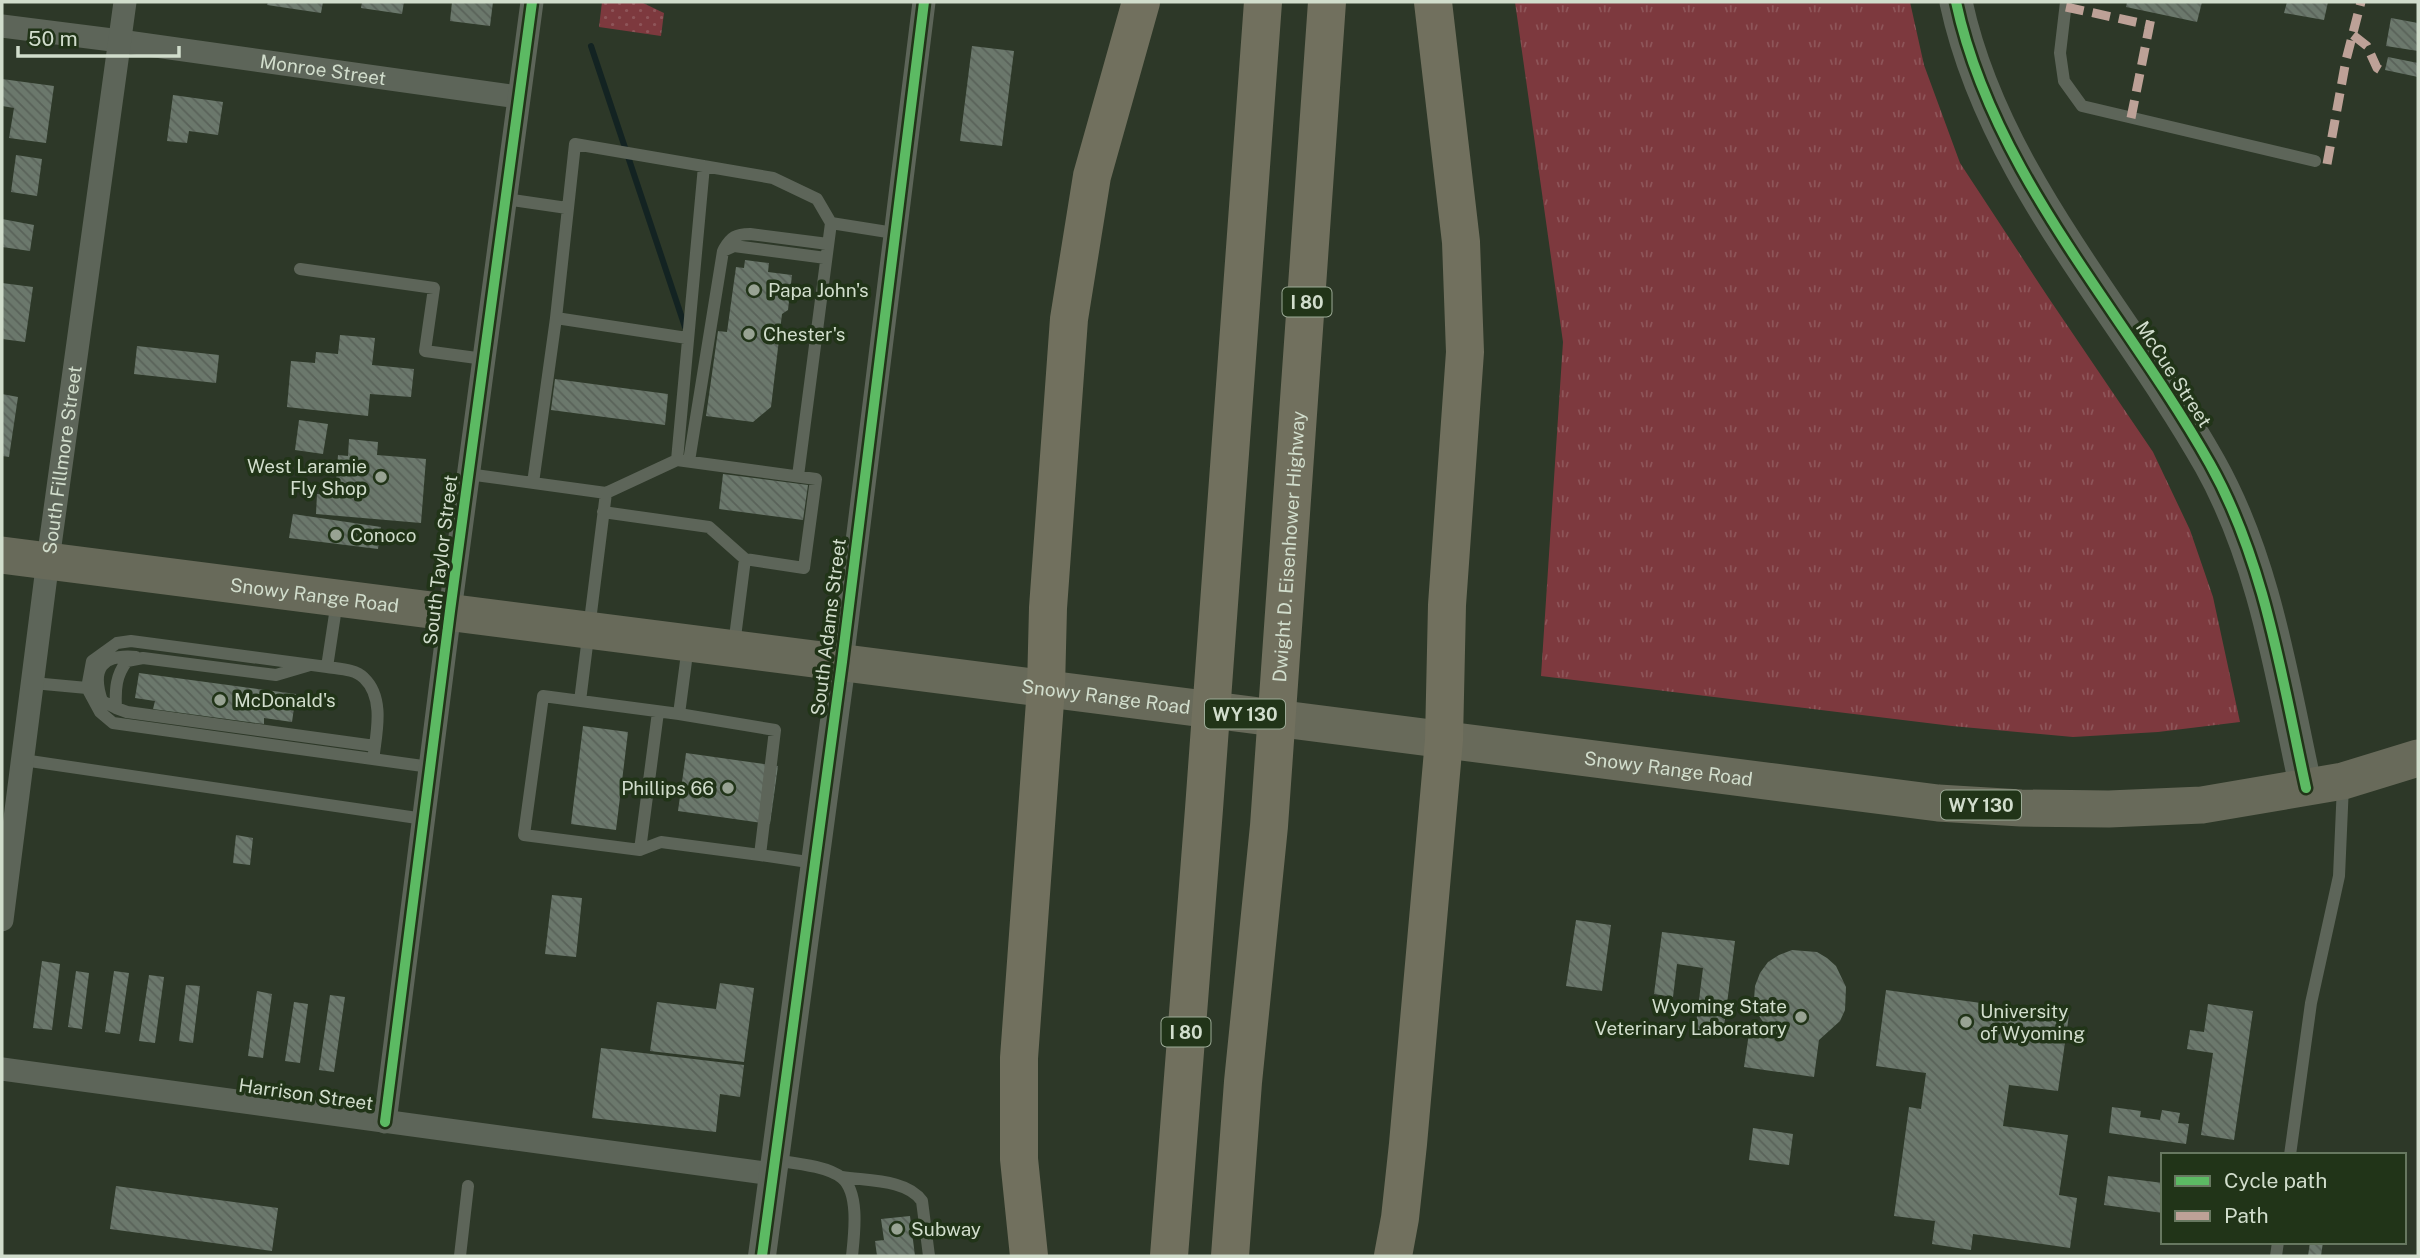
<svg xmlns="http://www.w3.org/2000/svg" width="2420" height="1258" font-family="'Public Sans',sans-serif">
  <style>
    .grass { fill: url(#grass-tufts) }
    .park { fill: url(#park-dots) }
    .lines { fill: none; stroke-linecap: round; stroke-linejoin: round }
    .stream { stroke: #132322; stroke-width: 6 }
    .building { fill: url(#building-back-hatch) }
    .service { stroke: #5d6559; stroke-width: 12 }
    .minor { stroke: #5d6559; stroke-width: 23 }
    .tertiary { stroke: #5d6559; stroke-width: 28 }
    .secondary { stroke: #5d6559; stroke-width: 33 }
    .primary { stroke: #686a5a; stroke-width: 37 }
    .motorway { stroke: #71705e; stroke-width: 38 }
    .quiet { stroke: #bda197; stroke-width: 9; stroke-dasharray: 18 9; stroke-linecap: butt }
    .cycleway-casing { stroke: #213418; stroke-width: 15 }
    .cycleway { stroke: #5cba63; stroke-width: 10 }
    .poi-dot { fill: #98a393; stroke: #213418; stroke-width: 2.5 }
    .labels { text-anchor: middle; dominant-baseline: central; stroke-width: 7; stroke-linejoin: round; paint-order: stroke }
    .shield { fill: #213418; stroke: #9caa96; stroke-width: 2 }
    .shield-label { font-size: 18px; font-weight: bold; fill: #d1ddcc }
    .street-label { font-size: 19px; fill: #d1ddcc; stroke: #213418 }
    .poi-label { font-size: 19px; fill: #d1ddcc; stroke: #213418; text-anchor: start }
  </style>
  <defs>
    <pattern id="grass-tufts" width="24" height="20" patternUnits="userSpaceOnUse" patternTransform="scale(1.75)"><rect width="24" height="20" fill="#7d393e"/><path d="M3 7l-1-3M5 7V3M7 7l1-3M15 17l-1-3M17 17v-4M19 17l1-3" fill="none" stroke="#8e5559"/></pattern>
    <pattern id="park-dots" width="8" height="8" patternUnits="userSpaceOnUse" patternTransform="scale(1.75)"><rect width="8" height="8" fill="#7d393e"/><path d="M2 2h.1M6 6h.1" fill="none" stroke="#8e5559" stroke-width="1.8" stroke-linecap="round"/></pattern>
    <pattern id="building-back-hatch" width="6" height="6" patternUnits="userSpaceOnUse" patternTransform="scale(1.75)"><rect width="6" height="6" fill="#6b786c"/><path d="M-1 5l2 2M0 0l6 6M5-1l2 2" fill="none" stroke="#596259"/></pattern>
  </defs>
  <rect width="100%" height="100%" fill="#2d3828"/>
  <path class="grass" d="M 1515,2 L 1910,2 L 1924,65 L 1960,163 L 2048,297 L 2153,452 L 2190,530 L 2213,597 L 2240,722 L 2158,732 L 2073,737 L 1952,726 L 1541,676 L 1563,342 Z"/>
  <path class="park" d="M 602,2 L 641,2 L 664,13 L 661,36 L 599,27 Z"/>
  <g class="lines">
    <path class="stream" d="M 591,46 L 685,327"/>
  </g>
  <path class="building" d="M 268,2 L 323,2 L 321,13 L 267,5 Z
    M 362,2 L 404,2 L 402,14 L 361,8 Z
    M 452,2 L 493,2 L 490,26 L 450,21 Z
    M 2127,2 L 2202,2 L 2197,22 L 2126,7 Z
    M 2287,2 L 2328,2 L 2324,20 L 2284,13 Z
    M 2391,18 L 2418,23 L 2418,51 L 2386,46 Z
    M 972,46 L 1014,51 L 1002,146 L 960,141 Z
    M 2388,57 L 2418,63 L 2418,77 L 2385,70 Z
    M 2,79 L 54,86 L 46,143 L 9,138 L 14,108 L 2,106 Z
    M 173,95 L 223,102 L 218,135 L 189,131 L 187,143 L 167,141 Z
    M 16,155 L 42,159 L 37,196 L 11,192 Z
    M 2,219 L 34,225 L 30,251 L 2,247 Z
    M 745,260 L 769,263 L 768,272 L 792,275 L 788,310 L 782,314 L 771,407 L 753,422 L 706,416 L 718,331 L 727,332 L 736,267 L 744,268 Z
    M 2,283 L 33,287 L 25,342 L 2,339 Z
    M 340,335 L 375,338 L 372,365 L 414,369 L 411,397 L 370,394 L 368,416 L 287,407 L 291,361 L 315,363 L 316,352 L 338,354 Z
    M 137,346 L 219,355 L 216,383 L 134,374 Z
    M 555,379 L 668,394 L 665,425 L 551,410 Z
    M 2,394 L 18,397 L 9,457 L 2,456 Z
    M 299,420 L 328,424 L 323,454 L 295,450 Z
    M 349,439 L 378,442 L 377,455 L 426,459 L 421,523 L 316,514 L 317,494 L 335,496 L 338,455 L 348,456 Z
    M 723,474 L 808,485 L 803,520 L 719,509 Z
    M 293,514 L 381,527 L 378,549 L 289,538 Z
    M 139,673 L 296,694 L 292,722 L 264,718 L 264,724 L 153,709 L 155,701 L 135,698 Z
    M 583,726 L 628,732 L 616,830 L 571,824 Z
    M 686,753 L 778,766 L 770,824 L 678,811 Z
    M 236,835 L 253,838 L 250,865 L 233,863 Z
    M 552,895 L 582,898 L 576,957 L 545,954 Z
    M 1576,920 L 1611,925 L 1602,991 L 1566,986 Z
    M 1662,932 L 1735,941 L 1723,1035 L 1695,1032 L 1703,968 L 1677,964 L 1673,997 L 1654,994 Z
    M 1792,950 L 1817,952 L 1827,958 L 1836,966 L 1846,987 L 1845,1010 L 1840,1021 L 1819,1040 L 1814,1077 L 1744,1067 L 1749,1033 L 1763,1035 L 1768,1029 L 1757,1013 L 1754,1000 L 1755,986 L 1760,973 L 1768,962 L 1779,955 Z
    M 42,961 L 60,964 L 52,1030 L 33,1028 Z
    M 76,971 L 89,973 L 82,1029 L 68,1027 Z
    M 114,971 L 129,973 L 120,1034 L 105,1032 Z
    M 149,975 L 164,977 L 155,1043 L 139,1041 Z
    M 720,983 L 754,988 L 744,1062 L 650,1051 L 657,1002 L 716,1009 Z
    M 186,985 L 200,986 L 193,1043 L 179,1041 Z
    M 1886,990 L 2069,1015 L 2058,1091 L 2009,1085 L 2003,1126 L 2068,1135 L 2059,1195 L 2077,1198 L 2070,1248 L 1973,1234 L 1971,1250 L 1932,1244 L 1935,1221 L 1894,1216 L 1909,1107 L 1921,1109 L 1926,1073 L 1876,1066 Z
    M 257,991 L 272,994 L 263,1058 L 248,1056 Z
    M 330,995 L 345,997 L 334,1072 L 319,1070 Z
    M 294,1002 L 308,1004 L 300,1063 L 285,1061 Z
    M 2208,1004 L 2253,1011 L 2234,1140 L 2201,1135 L 2213,1053 L 2187,1049 L 2190,1030 L 2204,1032 Z
    M 601,1048 L 744,1065 L 740,1097 L 720,1094 L 716,1132 L 592,1118 Z
    M 2112,1107 L 2141,1111 L 2140,1117 L 2160,1120 L 2162,1110 L 2180,1113 L 2178,1123 L 2189,1124 L 2186,1144 L 2109,1133 Z
    M 1753,1128 L 1793,1134 L 1789,1165 L 1749,1160 Z
    M 2108,1176 L 2163,1183 L 2163,1213 L 2104,1205 Z
    M 116,1186 L 278,1208 L 272,1251 L 110,1229 Z
    M 910,1216 L 915,1256 L 877,1256 L 875,1241 L 884,1240 L 881,1219 Z
    M 2310,1242 L 2323,1242 L 2321,1256 L 2308,1256 Z"/>
  <g class="lines">
    <path class="service" d="M 2066,2 L 2060,53 L 2064,81 L 2082,106 L 2315,161
      M 505,199 L 567,208
      M 831,223 L 894,233
      M 724,249 C 731,237 736,234 750,234 L 828,244
      M 300,269 L 434,288 L 425,351 L 484,359
      M 556,318 L 575,144 L 773,178 L 817,199 L 831,223 L 798,476
      M 677,460 L 704,166
      M 689,461 L 723,251 L 734,246 L 826,258
      M 468,474 L 606,493 L 580,701
      M 533,483 L 556,318 L 687,338
      M 603,512 L 709,527 L 745,559 L 804,568 L 816,479 L 677,460 L 606,493
      M 734,645 L 745,559
      M 688,646 L 679,714 L 775,730 L 760,855 L 815,863
      M 310,665 L 276,675 L 143,658 L 127,661 C 116,675 115,689 116,708 L 127,712 L 375,746
      M 327,667 C 339,669 355,669 364,678 C 384,697 377,730 374,753
      M 33,683 L 87,688 L 100,712 L 113,723 L 430,767
      M 87,688 L 92,661 L 117,643 L 131,641 L 327,667 L 337,601
      M 116,708 L 102,701 C 91,668 102,654 136,657
      M 679,714 L 543,696 L 524,835 L 640,850 L 661,842 L 760,855
      M 23,760 L 424,819
      M 640,850 L 658,712
      M 2290,1155 L 2311,1003 L 2339,876 L 2343,785
      M 774,1160 C 793,1163 828,1166 842,1178 C 860,1193 854,1236 852,1256
      M 842,1177 C 867,1181 907,1179 922,1201 L 929,1256
      M 460,1256 L 468,1186
      M 2276,1256 L 2278,1242"/>
    <g class="minor">
      <path id="s1" d="M 2,26 L 120,41 L 518,97"/>
      <path d="M 842,662 L 924,2"/>
      <path id="s2" d="M 2,920 L 48,560 L 125,2"/>
      <path d="M 2,1069 L 772,1174"/>
      <path d="M 385,1122 L 450,611 L 532,2"/>
    </g>
    <path class="tertiary" d="M 762,1256 L 842,662"/>
    <path class="secondary" d="M 1956,2 C 1993,175 2125,313 2210,464 C 2265,562 2282,679 2306,788"/>
    <path class="primary" id="s3" d="M 2,555 L 1938,803 L 2021,808 L 2109,809 L 2202,805 L 2343,781 L 2418,758"/>
    <g class="motorway">
      <path d="M 1029,1256 L 1019,1159 L 1019,1058 L 1046,688 L 1048,608 L 1069,319 L 1092,176 L 1141,2"/>
      <path d="M 1169,1256 L 1204,809 L 1263,2"/>
      <path id="s4" d="M 1230,1256 L 1243,1082 L 1269,826 L 1327,2"/>
      <path d="M 1393,1256 L 1400,1218 L 1408,1144 L 1444,740 L 1447,605 L 1465,352 L 1461,242 L 1433,2"/>
    </g>
    <path class="quiet" d="M 2066,7 L 2149,25
      M 2353,35 L 2367,46 L 2377,68 L 2387,74
      M 2131,118 L 2152,13
      M 2327,164 L 2346,60 L 2361,2"/>
    <g class="cycleway-casing">
      <path id="cycleway" d="M 1956,2 C 1993,175 2125,313 2210,464 C 2265,562 2282,679 2306,788
        M 385,1122 L 450,611 L 532,2
        M 762,1256 L 842,662 L 924,2"/>
    </g>
    <use href="#cycleway" class="cycleway"/>
  </g>
  <g class="poi-dot">
    <circle cx="754" cy="290" r="7"/>
    <circle cx="749" cy="334" r="7"/>
    <circle cx="381" cy="477" r="7"/>
    <circle cx="336" cy="535" r="7"/>
    <circle cx="220" cy="700" r="7"/>
    <circle cx="728" cy="788" r="7"/>
    <circle cx="1801" cy="1017" r="7"/>
    <circle cx="1966" cy="1022" r="7"/>
    <circle cx="897" cy="1229" r="7"/>
  </g>
  <g class="labels">
    <g class="shield">
      <rect x="1282.5" y="287.5" width="49" height="29" rx="5"/>
      <rect x="1205" y="699.5" width="80" height="29" rx="5"/>
      <rect x="1941" y="790.5" width="80" height="29" rx="5"/>
      <rect x="1161.5" y="1017.5" width="49" height="29" rx="5"/>
    </g>
    <g class="shield-label">
      <text x="1307" y="302">I 80</text>
      <text x="1245" y="714">WY 130</text>
      <text x="1981" y="805">WY 130</text>
      <text x="1186" y="1032">I 80</text>
    </g>
    <g class="street-label">
      <text stroke="none"><textPath href="#s1" startOffset="324">Monroe Street</textPath></text>
      <text transform="translate(2174 374) rotate(57)">McCue Street</text>
      <text stroke="none"><textPath href="#s2" startOffset="464">South Fillmore Street</textPath></text>
      <text stroke="none"><textPath href="#s4" startOffset="712">Dwight D. Eisenhower Highway</textPath></text>
      <text transform="translate(440 560) rotate(-83)">South Taylor Street</text>
      <text stroke="none"><textPath href="#s3" startOffset="315">Snowy Range Road</textPath></text>
      <text transform="translate(828 627) rotate(-83)">South Adams Street</text>
      <text stroke="none"><textPath href="#s3" startOffset="1113">Snowy Range Road</textPath></text>
      <text stroke="none"><textPath href="#s3" startOffset="1680">Snowy Range Road</textPath></text>
      <text transform="translate(306 1094) rotate(8)">Harrison Street</text>
    </g>
    <g class="poi-label">
      <text x="768" y="290">Papa John's</text>
      <text x="763" y="334">Chester's</text>
      <text x="367" y="466" text-anchor="end">West Laramie<tspan x="367" dy="22">Fly Shop</tspan></text>
      <text x="350" y="535">Conoco</text>
      <text x="234" y="700">McDonald's</text>
      <text x="714" y="788" text-anchor="end">Phillips 66</text>
      <text x="1787" y="1006" text-anchor="end">Wyoming State<tspan x="1787" dy="22">Veterinary Laboratory</tspan></text>
      <text x="1980" y="1011">University<tspan x="1980" dy="22">of Wyoming</tspan></text>
      <text x="911" y="1229">Subway</text>
    </g>
  </g>
  <rect width="2420" height="1258" fill="none" stroke="#d1ddcc" stroke-width="7"/>
  <rect x="2161" y="1153" width="245" height="91" fill="#213418" stroke="#677860" stroke-width="2"/>
  <rect x="2175" y="1176" width="35" height="10" fill="#5cba63" stroke="#677860" stroke-width="2"/>
  <text x="2224" y="1188" font-size="21" fill="#d1ddcc">Cycle path</text>
  <rect x="2175" y="1211" width="35" height="10" fill="#bda197" stroke="#677860" stroke-width="2"/>
  <text x="2224" y="1223" font-size="21" fill="#d1ddcc">Path</text>
  <path d="M18 46v10h161v-10" fill="none" stroke="#d1ddcc" stroke-width="3.5"/>
  <text x="28" y="46" font-size="21" fill="#d1ddcc" stroke="#213418" stroke-width="5" paint-order="stroke">50 m</text>
</svg>
